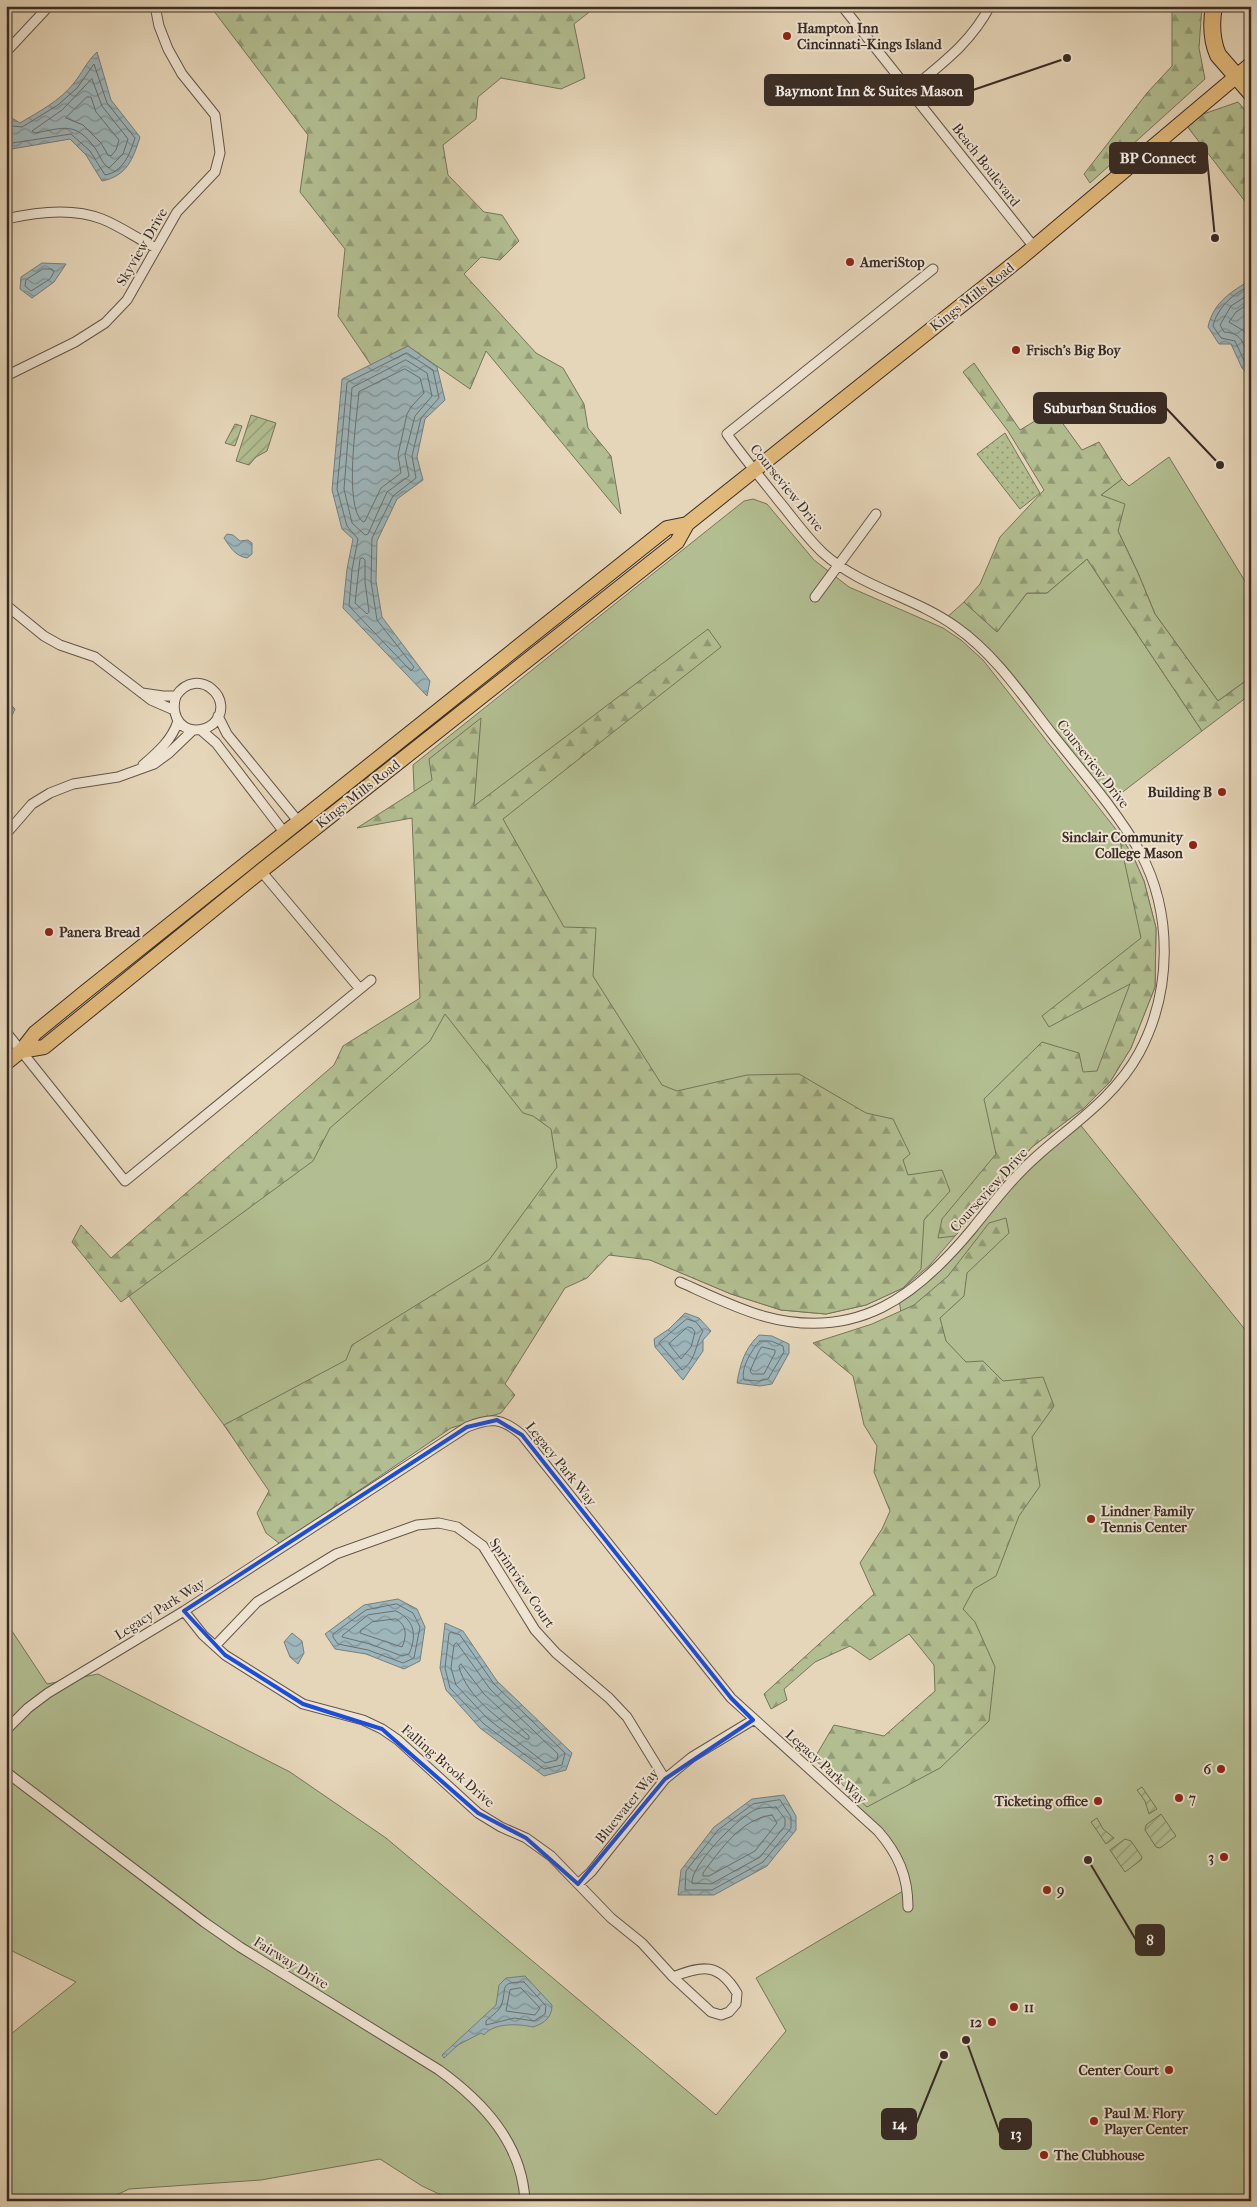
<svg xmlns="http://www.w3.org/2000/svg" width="1257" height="2207" font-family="'IM FELL French Canon',serif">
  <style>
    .grass { fill: #b2be91; stroke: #75755c }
    .forest { fill: url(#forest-firs); stroke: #75755c }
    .park { fill: url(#park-dots); stroke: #75755c }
    .garden { fill: url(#garden-furrows); stroke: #75755c }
    .water { fill: url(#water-waves); stroke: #757f7f }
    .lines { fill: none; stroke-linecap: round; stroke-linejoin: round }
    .shore { stroke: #6a7170; stroke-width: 1 }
    .minor-casing { stroke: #64564b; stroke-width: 11 }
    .primary-casing { stroke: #382c26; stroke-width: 16 }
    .motorway-casing { stroke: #382c26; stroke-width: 18 }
    .minor { stroke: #efe4d2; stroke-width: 9 }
    .primary { stroke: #e3bb7c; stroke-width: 14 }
    .motorway { stroke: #e3bb7c; stroke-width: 16 }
    .marked { fill: none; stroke: #1d4ed8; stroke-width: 4; stroke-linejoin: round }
    .poi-dot { fill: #8f2418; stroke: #efe4d2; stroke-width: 2 }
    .labels { text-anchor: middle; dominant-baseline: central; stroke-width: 4; stroke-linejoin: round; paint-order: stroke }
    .poi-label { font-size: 14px; font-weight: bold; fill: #382c26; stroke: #efe4d2; text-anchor: start }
    .street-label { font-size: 14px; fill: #382c26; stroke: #efe4d2 }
    .leader { fill: none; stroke: #382c26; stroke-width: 2 }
    .callout-dot { fill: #382c26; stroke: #efe4d2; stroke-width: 2 }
    .callout { fill: #382c26; stroke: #382c26; stroke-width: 2 }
    .callout-label { font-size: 15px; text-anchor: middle; font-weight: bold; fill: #fff }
  </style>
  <defs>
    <pattern id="forest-firs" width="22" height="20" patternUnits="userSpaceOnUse" patternTransform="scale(1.25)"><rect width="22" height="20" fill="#b2be91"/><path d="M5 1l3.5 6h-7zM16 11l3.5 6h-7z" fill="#929b76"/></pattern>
    <pattern id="park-dots" width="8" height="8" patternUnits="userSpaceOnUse" patternTransform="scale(1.25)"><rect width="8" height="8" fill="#b2be91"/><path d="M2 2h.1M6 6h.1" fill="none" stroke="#929b76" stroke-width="1.8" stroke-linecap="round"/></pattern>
    <pattern id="garden-furrows" width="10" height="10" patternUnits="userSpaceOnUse" patternTransform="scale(1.25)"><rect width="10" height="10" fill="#b2be91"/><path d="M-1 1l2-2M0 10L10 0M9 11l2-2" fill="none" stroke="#929b76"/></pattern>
    <pattern id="water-waves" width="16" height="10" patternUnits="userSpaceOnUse" patternTransform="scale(1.25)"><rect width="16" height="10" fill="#9db6bb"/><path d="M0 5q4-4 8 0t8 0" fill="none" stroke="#819498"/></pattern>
  </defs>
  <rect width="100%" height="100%" fill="#e6d6b9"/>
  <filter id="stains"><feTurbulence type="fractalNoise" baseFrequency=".004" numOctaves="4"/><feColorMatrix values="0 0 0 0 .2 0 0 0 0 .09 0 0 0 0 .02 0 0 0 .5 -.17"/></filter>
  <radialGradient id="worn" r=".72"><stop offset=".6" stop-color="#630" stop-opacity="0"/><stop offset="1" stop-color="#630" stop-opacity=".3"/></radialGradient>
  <path class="grass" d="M 1169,457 L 1251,591 L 1251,677 L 1218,701 L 1155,614 L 1138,573 L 1101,495 L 1122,479 L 1129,486 Z
    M 753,499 L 767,504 L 814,560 L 849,587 L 943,628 L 961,640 L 983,660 L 1118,832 L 1133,856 L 1144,881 L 1156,928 L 1155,987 L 1131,1048 L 1110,1082 L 1084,1108 L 1032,1147 L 930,1265 L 903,1288 L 866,1305 L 826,1314 L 781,1310 L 731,1294 L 594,1236 L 300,1528 L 108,1268 L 423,999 L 413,765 L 744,501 Z
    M 1087,559 L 1202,731 L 1107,804 L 995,662 L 945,619 L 964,602 L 997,632 L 1027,593 L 1047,593 Z
    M 1078,1122 L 1251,1337 L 1251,2201 L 454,2201 L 422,2186 L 380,2159 L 261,2180 L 129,2189 L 104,2201 L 6,2201 L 6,2038 L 76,1982 L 6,1948 L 6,1622 L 47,1684 L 98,1674 L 290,1772 L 386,1838 L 716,2115 L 786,2031 L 756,1978 L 908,1888 L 892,1847 L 844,1801 L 956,1700 L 899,1299 L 917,1287 L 1010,1183 Z"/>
  <path class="forest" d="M 210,6 L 597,6 L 574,24 L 585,78 L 561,89 L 501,78 L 478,97 L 476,119 L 443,145 L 448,175 L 484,212 L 502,215 L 519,241 L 500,260 L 481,257 L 464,274 L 536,353 L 563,368 L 584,404 L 588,428 L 611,456 L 621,514 L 486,351 L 470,389 L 408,346 L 371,365 L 338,316 L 345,249 L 300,192 L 308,135 Z
    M 1172,6 L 1202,6 L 1199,48 L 1205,79 L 1090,183 L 1084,174 L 1147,93 L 1172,66 Z
    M 1238,102 L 1251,117 L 1251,209 L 1183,121 Z
    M 974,363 L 1020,430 L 1053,410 L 1082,450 L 1099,442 L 1122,479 L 1101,495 L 1125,504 L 1118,531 L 1138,573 L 1155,614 L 1218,701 L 1251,677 L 1251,694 L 1202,731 L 1087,559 L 1047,593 L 1027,593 L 997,632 L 964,602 L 980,584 L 1000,537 L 1044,490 L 1008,431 L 963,372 Z
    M 708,629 L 721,647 L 503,819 L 564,927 L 596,928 L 593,976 L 662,1085 L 677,1091 L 747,1075 L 799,1074 L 866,1113 L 893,1119 L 910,1154 L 903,1160 L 908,1175 L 942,1170 L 950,1191 L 924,1220 L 921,1269 L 903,1288 L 866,1305 L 826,1314 L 781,1310 L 731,1294 L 650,1260 L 609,1255 L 587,1278 L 565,1288 L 505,1384 L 515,1395 L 501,1413 L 451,1428 L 280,1544 L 266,1533 L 257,1513 L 269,1491 L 224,1425 L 346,1360 L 352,1345 L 489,1260 L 557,1167 L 551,1129 L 533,1116 L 523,1113 L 445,1014 L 430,1041 L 330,1128 L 313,1161 L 121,1302 L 72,1242 L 81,1225 L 111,1258 L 334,1065 L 343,1046 L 420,998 L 412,818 L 357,828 L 432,780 L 429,759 L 481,718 L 474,806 Z
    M 1118,832 L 1133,856 L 1144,881 L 1156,928 L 1155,987 L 1131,1048 L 1110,1082 L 1084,1108 L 1032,1147 L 955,1236 L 938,1238 L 942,1219 L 996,1154 L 984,1099 L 1042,1042 L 1079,1053 L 1083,1072 L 1097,1071 L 1130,984 L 1049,1027 L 1042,1016 L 1141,938 Z
    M 1006,1218 L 1009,1233 L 967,1273 L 964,1296 L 940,1318 L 946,1341 L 966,1362 L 983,1361 L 1003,1381 L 1043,1377 L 1054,1406 L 1032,1437 L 1040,1486 L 1019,1516 L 996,1576 L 974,1589 L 963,1609 L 975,1622 L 995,1667 L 989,1721 L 940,1768 L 867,1807 L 814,1759 L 834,1725 L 884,1736 L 935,1691 L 934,1665 L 909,1634 L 870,1660 L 850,1646 L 815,1662 L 784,1689 L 787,1700 L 771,1709 L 764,1694 L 874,1594 L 860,1563 L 882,1529 L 890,1511 L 874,1472 L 877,1446 L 864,1425 L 853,1376 L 813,1343 L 872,1324 L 914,1305 L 948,1276 L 989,1223 Z"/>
  <path class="park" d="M 1005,433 L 1040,493 L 1020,509 L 977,454 Z"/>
  <path class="garden" d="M 251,415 L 276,423 L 267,451 L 256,457 L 249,465 L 236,461 Z
    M 235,424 L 242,426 L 235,446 L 225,443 Z
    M 1142,1787 L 1157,1809 L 1149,1814 L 1145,1801 L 1137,1790 Z
    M 1161,1814 L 1176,1836 L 1160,1848 L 1156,1847 L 1145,1830 L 1146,1825 Z
    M 1097,1818 L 1103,1829 L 1114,1838 L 1106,1844 L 1091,1822 Z
    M 1125,1839 L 1131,1841 L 1142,1857 L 1141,1860 L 1125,1872 L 1110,1850 Z"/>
  <path class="water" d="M 97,52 L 111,100 L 140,137 C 133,159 127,176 102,181 L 86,155 L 70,139 L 6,150 L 6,126 L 12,118 L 20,123 C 38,112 60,101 74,83 C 82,73 87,61 97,52 Z
    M 42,263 L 66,264 L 54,282 L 32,298 L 20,289 L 21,277 Z
    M 1251,281 L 1251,378 L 1242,368 L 1231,344 L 1219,344 L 1208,327 C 1213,304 1228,294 1247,282 Z
    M 408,346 L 437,367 L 445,400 L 425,419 L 417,457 L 423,480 L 397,499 L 377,541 L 376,581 L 382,617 L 430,681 L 427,696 L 343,608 L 347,569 L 353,539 L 342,529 L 332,490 L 342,379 Z
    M 227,534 L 233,535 L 240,541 L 248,540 L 252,543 L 252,554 L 247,558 C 235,556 230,547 224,538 Z
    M 6,700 L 15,709 L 6,729 Z
    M 685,1313 L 699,1318 L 711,1331 L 703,1340 L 703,1351 L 683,1380 L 655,1347 L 654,1339 L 669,1329 Z
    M 759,1335 L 772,1336 L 789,1344 L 789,1353 L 772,1384 L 760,1386 L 737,1383 C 740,1364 745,1348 759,1335 Z
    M 398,1599 L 417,1609 L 425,1627 L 420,1661 L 404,1669 L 366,1654 L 335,1649 L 325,1634 L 364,1605 Z
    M 445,1623 L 463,1631 L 497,1681 L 572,1753 L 566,1770 L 544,1776 L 480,1728 L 446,1690 L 440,1668 Z
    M 292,1633 L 302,1641 L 304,1653 L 298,1664 L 290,1657 L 284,1642 Z
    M 784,1795 L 796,1816 L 796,1830 L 767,1866 L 714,1895 L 678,1895 L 681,1870 L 714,1827 L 752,1799 Z
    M 525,1976 L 552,2005 C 552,2017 545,2023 533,2027 C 520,2024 494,2022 484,2035 L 481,2033 L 458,2045 L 444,2058 L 442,2055 L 496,2005 L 499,1985 L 506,1978 Z"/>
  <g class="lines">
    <path class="shore" d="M 92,79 L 102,106 L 128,139 L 123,154 L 109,168 C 102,164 100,155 95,148 C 75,121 64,128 35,133 L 32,131 L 62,110 Z
      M 87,97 L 91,97 L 96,112 L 119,140 L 116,150 L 111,156 L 108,155 L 101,143 L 83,125 L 66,118 Z
      M 6,128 L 13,126 L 22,127 L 58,105 L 77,88 L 94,64 L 107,103 L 135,138 C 130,154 123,172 105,175 L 90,151 L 71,134 L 6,144
      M 43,269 L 52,269 L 54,272 L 50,279 L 31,291 L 25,286 L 26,280 Z
      M 1251,286 C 1234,292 1217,308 1213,326 L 1221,338 L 1235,341 L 1246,365 L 1251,371
      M 1251,293 L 1231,306 L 1220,325 L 1224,332 C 1244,333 1243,346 1251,361
      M 1251,302 L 1236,312 L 1229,322 L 1244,331 L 1251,344
      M 407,353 L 433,370 L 439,398 L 421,418 L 412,456 L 416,478 L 393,496 L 372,538 L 371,581 L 377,620 L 414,667 L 411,671 L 349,606 L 352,570 L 358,539 L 347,526 L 337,489 L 347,383 Z
      M 406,360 L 427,373 L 432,396 L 415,416 L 405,455 L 409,476 L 387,492 L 368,534 L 365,535 L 352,523 L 344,489 L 352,388 Z
      M 405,369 L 420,378 L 424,393 L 411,407 L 407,414 L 398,455 L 401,473 L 381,488 L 365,521 L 363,522 C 343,507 357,417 359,392 Z
      M 363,558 L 365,560 L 365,582 L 369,612 L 367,614 L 355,603 L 360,559 Z
      M 687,1319 L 696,1322 L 703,1331 C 695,1344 697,1359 682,1370 L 659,1343 Z
      M 688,1327 L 692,1328 L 695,1332 L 691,1347 L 681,1359 L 669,1344 Z
      M 760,1341 L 771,1341 L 783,1346 L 784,1352 L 768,1379 L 759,1381 L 744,1380 C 740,1369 752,1349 760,1341 Z
      M 762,1347 L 775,1350 L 775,1353 L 764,1374 L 752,1374 L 750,1371 L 759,1351 Z
      M 397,1604 L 413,1613 L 420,1627 L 414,1658 L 403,1663 L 368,1650 L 338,1644 L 333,1637 L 333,1634 L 366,1610 Z
      M 396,1611 C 415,1620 417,1636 409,1654 L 402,1656 L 370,1644 L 342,1637 L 343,1635 L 368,1615 Z
      M 396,1619 C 407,1625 407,1636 402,1647 L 360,1633 L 361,1630 L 372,1622 Z
      M 452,1632 L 460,1635 L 494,1684 L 565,1753 L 562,1765 L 544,1769 L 484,1724 L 450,1688 L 445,1668 L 449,1634 Z
      M 457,1643 L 490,1689 L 558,1754 L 557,1760 L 545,1763 L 488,1719 L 456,1685 L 451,1668 L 454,1645 Z
      M 461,1664 L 484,1694 L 529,1736 L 529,1739 L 526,1739 C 501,1720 467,1698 459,1667 Z
      M 780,1800 L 791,1817 L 791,1828 L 763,1862 L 712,1890 L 685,1890 L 686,1871 L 718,1830 L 753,1804 Z
      M 776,1807 L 785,1819 L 785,1826 L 760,1857 L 711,1884 L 692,1883 C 690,1866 740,1815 757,1809 C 762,1807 770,1808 776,1807 Z
      M 772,1815 L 777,1823 L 755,1851 L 709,1876 L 703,1876 L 703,1873 C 721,1849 741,1819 772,1815 Z
      M 524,1982 L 546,2006 L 545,2014 L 534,2021 L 514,2018 L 486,2025 L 486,2021 C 490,2017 498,2012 501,2006 C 508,1988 497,1982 524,1982 Z
      M 521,1988 L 540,2008 L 535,2015 L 506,2011 L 510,1990 Z"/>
    <g class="minor-casing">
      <path id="minor" d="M 842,6 L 1034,247
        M 6,52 L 49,6
        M 909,91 C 941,64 970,44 990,6
        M 6,219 C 36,212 72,207 102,219 C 120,226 138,239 156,248
        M 6,376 L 75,342 L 105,323 L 127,300 L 177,212 L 215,172 L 220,153 L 215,115 L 182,74 L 168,49 L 159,26 L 155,6
        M 815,597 L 876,514
        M 6,605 L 44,636 L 60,645 L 95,657 L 151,700 L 174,710
        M 142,693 L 163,696 L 176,696 C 197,664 238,700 213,724 C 208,728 202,730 195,730 C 177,729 171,711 176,696
        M 218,716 L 227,734 L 298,821
        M 201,730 L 216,743 L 284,832
        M 143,765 C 158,752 172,740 178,721
        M 6,834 L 32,804 L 50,793 L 73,784 L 118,777 L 154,764 L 169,753 L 193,730
        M 261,871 L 360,989
        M 6,1032 L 125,1181 L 371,980
        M 680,1282 C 707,1294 735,1308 763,1316 C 857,1342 917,1296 973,1228 C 993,1203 1013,1177 1037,1156 C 1074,1123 1115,1097 1139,1053 C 1172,992 1173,913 1140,852 C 1116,810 1083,773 1053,735 C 1024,698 996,655 956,627 C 915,597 862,588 823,553 C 806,537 793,518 778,500 C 761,478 743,457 727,434 L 933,269
        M 184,1611 L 203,1635 L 225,1655 L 303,1704 L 363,1720 L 382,1729 L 398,1740 L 478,1813 L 501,1827 L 526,1838 L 551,1856 L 611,1918 L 642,1943 L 673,1977 L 711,2012 L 721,2015 L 729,2012 L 736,2004 L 737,1993 C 719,1963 703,1965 673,1977
        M 215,1646 L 257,1602 L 336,1554 L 417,1525 L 439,1523 L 457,1527 L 483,1546 L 535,1630 L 556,1653 L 609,1698 L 627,1717 L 665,1779
        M 6,1730 L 28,1708 L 48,1693 L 184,1611 L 467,1427 C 491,1417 502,1418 522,1435 L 731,1698 L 878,1831 C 898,1854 908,1876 908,1907
        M 6,1772 L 204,1922 L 240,1947 L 439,2070 C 483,2102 522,2143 525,2201
        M 578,1884 L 591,1872 L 665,1779 L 692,1757 L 753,1720"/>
    </g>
    <g class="primary-casing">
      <path id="primary" d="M 21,1051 L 44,1047 L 261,871 L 677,542 L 687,524 L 1022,257 L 1251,64
        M 6,1063 L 21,1051 L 35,1033 L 84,993 L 667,528 L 687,524"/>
    </g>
    <g class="motorway-casing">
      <path id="motorway" d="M 1214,6 C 1211,23 1211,39 1218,55 L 1251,93"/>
    </g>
    <use href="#minor" class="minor"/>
    <use href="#primary" class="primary"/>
    <use href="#motorway" class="motorway"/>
  </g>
  <path class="marked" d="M 497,1420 L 522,1435 L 731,1698 L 753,1720 L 665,1779 L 578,1884 L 526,1838 L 478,1813 L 382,1729 L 303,1704 L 225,1655 L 184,1611 L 467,1427 Z"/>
  <g class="poi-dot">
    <circle cx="787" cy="36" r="5"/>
    <circle cx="850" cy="262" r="5"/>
    <circle cx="1016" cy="350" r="5"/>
    <circle cx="1222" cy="792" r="5"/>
    <circle cx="1193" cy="845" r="5"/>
    <circle cx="49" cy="932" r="5"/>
    <circle cx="1091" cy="1519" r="5"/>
    <circle cx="1221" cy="1769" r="5"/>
    <circle cx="1179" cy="1798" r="5"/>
    <circle cx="1098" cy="1801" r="5"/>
    <circle cx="1224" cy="1857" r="5"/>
    <circle cx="1047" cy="1890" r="5"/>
    <circle cx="1014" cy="2007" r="5"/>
    <circle cx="992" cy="2022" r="5"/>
    <circle cx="1169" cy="2070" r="5"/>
    <circle cx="1094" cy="2121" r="5"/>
    <circle cx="1044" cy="2155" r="5"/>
  </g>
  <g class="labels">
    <g class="poi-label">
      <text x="797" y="28">Hampton Inn<tspan x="797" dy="16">Cincinnati–Kings Island</tspan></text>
      <text x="860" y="262">AmeriStop</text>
      <text x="1026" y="350">Frisch's Big Boy</text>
      <text x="1212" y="792" text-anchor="end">Building B</text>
      <text x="1183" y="837" text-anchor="end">Sinclair Community<tspan x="1183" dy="16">College Mason</tspan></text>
      <text x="59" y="932">Panera Bread</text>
      <text x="1101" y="1511">Lindner Family<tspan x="1101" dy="16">Tennis Center</tspan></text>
      <text x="1211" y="1769" text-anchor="end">6</text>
      <text x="1189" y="1798">7</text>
      <text x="1088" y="1801" text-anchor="end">Ticketing office</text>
      <text x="1214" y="1857" text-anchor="end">3</text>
      <text x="1057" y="1890">9</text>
      <text x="1024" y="2007">11</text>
      <text x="982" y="2022" text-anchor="end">12</text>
      <text x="1159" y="2070" text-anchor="end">Center Court</text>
      <text x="1104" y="2113">Paul M. Flory<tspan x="1104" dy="16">Player Center</tspan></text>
      <text x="1054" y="2155">The Clubhouse</text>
    </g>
    <g class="street-label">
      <text transform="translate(986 165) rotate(52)">Beach Boulevard</text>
      <text transform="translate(142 247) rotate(-60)">Skyview Drive</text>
      <text transform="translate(972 297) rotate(-38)">Kings Mills Road</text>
      <text transform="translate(787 488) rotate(51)">Courseview Drive</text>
      <text transform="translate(1093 764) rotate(52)">Courseview Drive</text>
      <text transform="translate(358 794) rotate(-38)">Kings Mills Road</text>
      <text transform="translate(989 1190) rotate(-48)">Courseview Drive</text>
      <text transform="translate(561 1464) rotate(51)">Legacy Park Way</text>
      <text transform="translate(522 1583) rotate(56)">Sprintview Court</text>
      <text transform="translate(160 1609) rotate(-32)">Legacy Park Way</text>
      <text transform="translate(448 1766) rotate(41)">Falling Brook Drive</text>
      <text transform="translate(826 1767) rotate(42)">Legacy Park Way</text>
      <text transform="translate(627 1806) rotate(-51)">Bluewater Way</text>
      <text transform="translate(291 1963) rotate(32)">Fairway Drive</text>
    </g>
  </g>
  <path class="leader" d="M1067 58L973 90M1215 238L1207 158M1220 465L1166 408M1088 1860L1136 1940M944 2055L916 2124M966 2040L1000 2134"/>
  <g class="callout-dot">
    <circle cx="1067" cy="58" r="5"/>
    <circle cx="1215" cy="238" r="5"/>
    <circle cx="1220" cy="465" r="5"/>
    <circle cx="1088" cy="1860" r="5"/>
    <circle cx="944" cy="2055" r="5"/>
    <circle cx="966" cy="2040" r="5"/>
  </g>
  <g class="callout">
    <rect x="765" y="75" width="208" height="30" rx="5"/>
    <rect x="1110" y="143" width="97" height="30" rx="5"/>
    <rect x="1034" y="393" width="132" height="30" rx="5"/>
    <rect x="1136" y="1925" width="28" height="30" rx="5"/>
    <rect x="882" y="2109" width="34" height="30" rx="5"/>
    <rect x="1000" y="2119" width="31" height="30" rx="5"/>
  </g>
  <g class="callout-label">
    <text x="869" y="96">Baymont Inn &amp; Suites Mason</text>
    <text x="1158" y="163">BP Connect</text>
    <text x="1100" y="413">Suburban Studios</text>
    <text x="1150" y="1945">8</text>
    <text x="899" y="2129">14</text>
    <text x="1016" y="2139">13</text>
  </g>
  <rect width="1257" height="2207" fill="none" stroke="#e6d6b9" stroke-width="25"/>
  <rect x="8" y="8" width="1242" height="2192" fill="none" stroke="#382c26" stroke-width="2.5"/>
  <rect x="12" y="12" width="1232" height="2182" fill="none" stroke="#382c26"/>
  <rect width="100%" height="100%" filter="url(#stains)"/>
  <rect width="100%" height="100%" fill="url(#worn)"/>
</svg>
